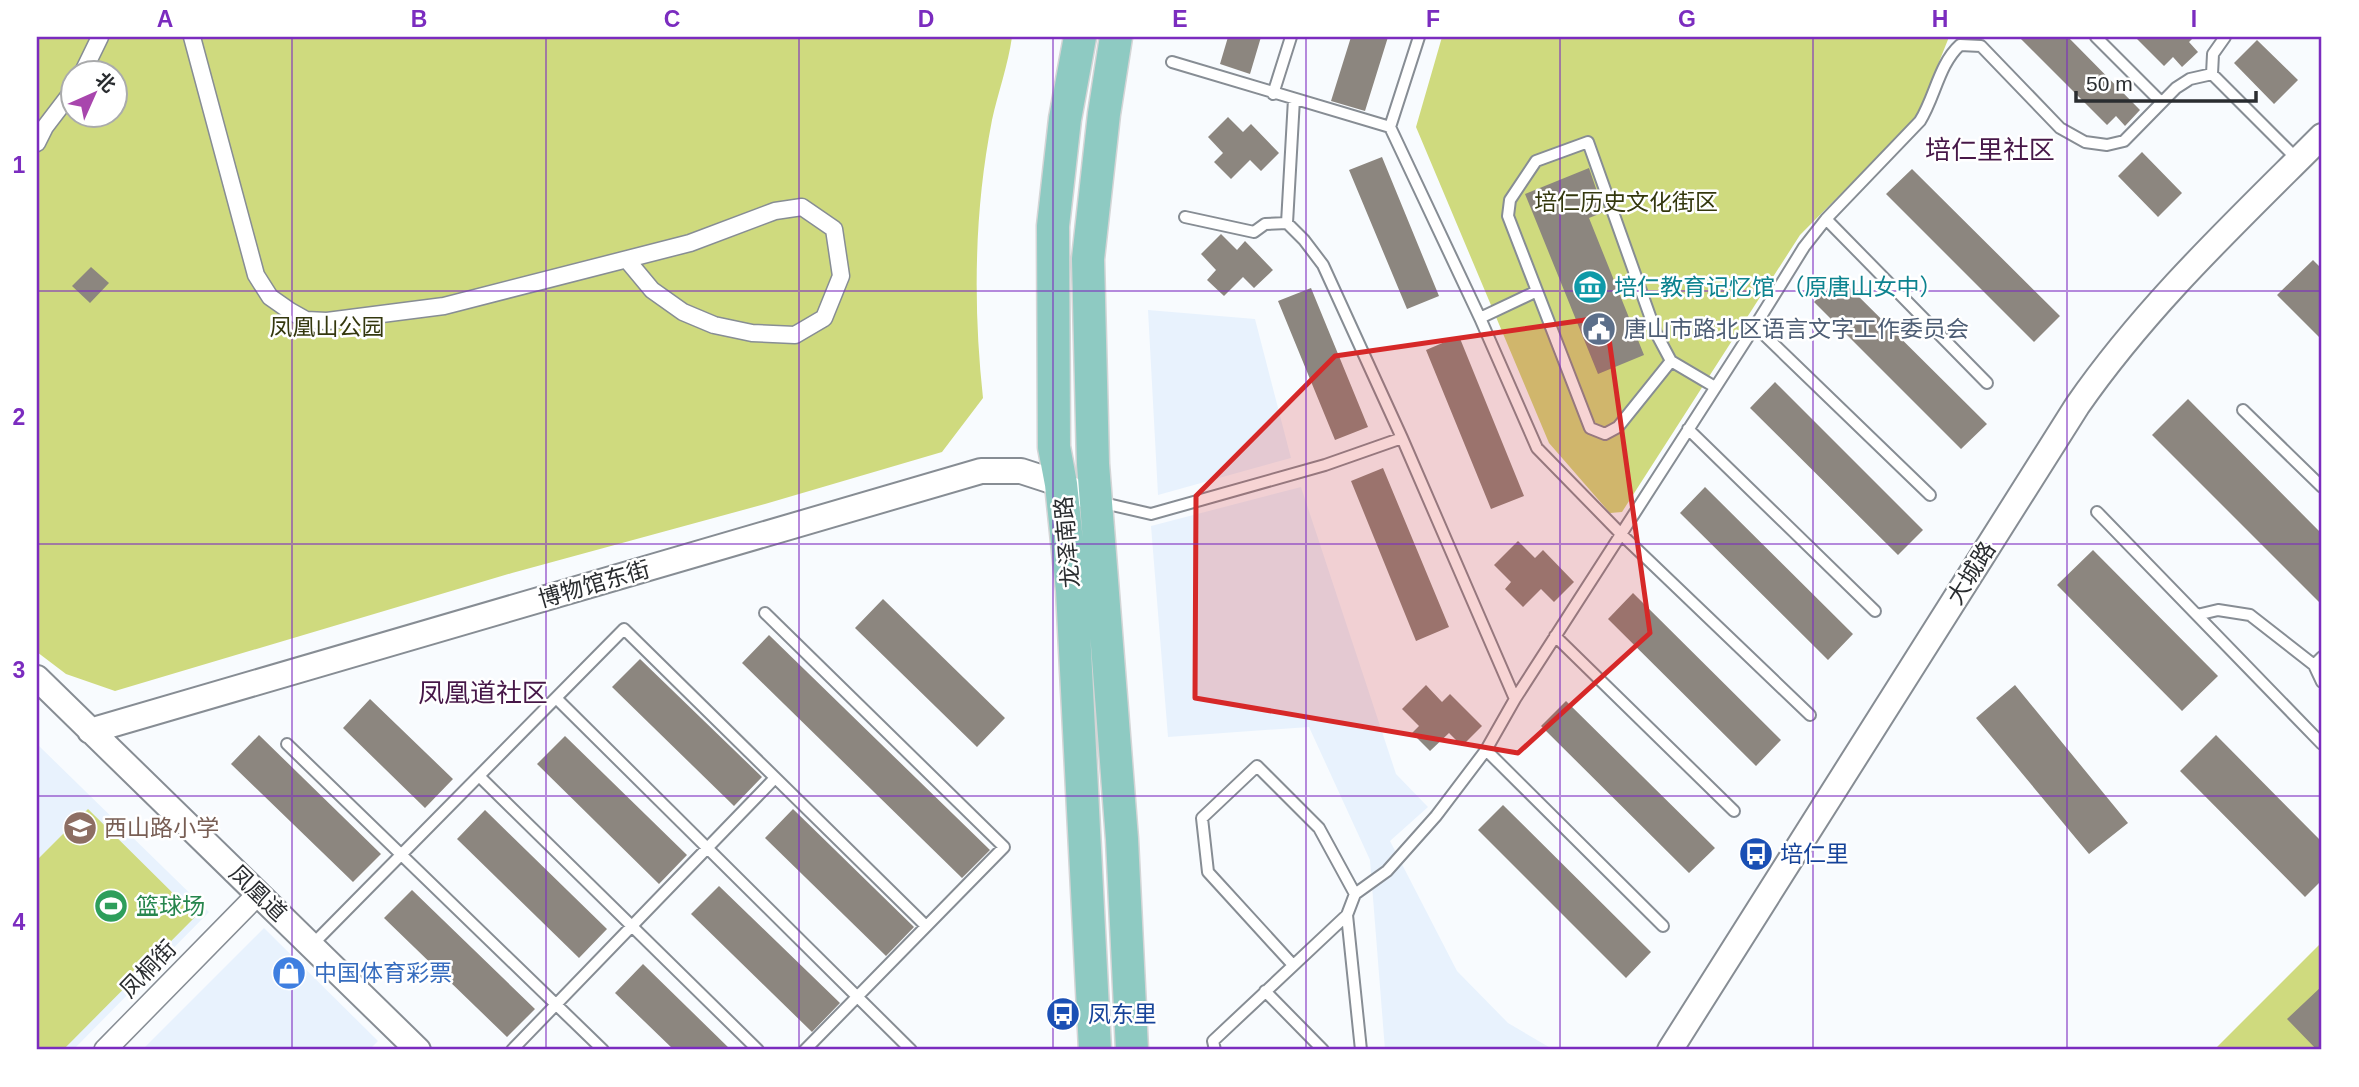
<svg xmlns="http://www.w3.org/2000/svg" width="2359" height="1087" font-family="Helvetica,'Noto Sans SC',sans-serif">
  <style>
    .built { fill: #e8f2fd }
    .green { fill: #cfda7e; fill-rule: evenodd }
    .building { fill: #8c867f }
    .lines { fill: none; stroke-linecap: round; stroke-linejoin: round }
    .service-casing { stroke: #878d94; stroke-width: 14 }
    .pedestrian-casing { stroke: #878d94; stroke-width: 19 }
    .minor-casing { stroke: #878d94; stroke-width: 24 }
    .tertiary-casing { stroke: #878d94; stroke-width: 28 }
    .primary-casing { stroke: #d4d5d6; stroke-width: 35 }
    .service { stroke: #fff; stroke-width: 10 }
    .pedestrian { stroke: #fff; stroke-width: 16 }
    .minor { stroke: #fff; stroke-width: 21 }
    .tertiary { stroke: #fff; stroke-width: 24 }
    .primary { stroke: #8ecac2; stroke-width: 32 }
    .marked { fill: #d62828; fill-opacity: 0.2; stroke: #d62828; stroke-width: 5; stroke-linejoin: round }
    .grid { fill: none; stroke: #7b2cbf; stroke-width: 2; stroke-opacity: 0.55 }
    .labels { text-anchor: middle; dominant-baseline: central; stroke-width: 5; stroke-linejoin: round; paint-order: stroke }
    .park-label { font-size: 23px; fill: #34380e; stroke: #fff }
    .culture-label { font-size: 23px; fill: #0d838f; stroke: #fff; text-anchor: start }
    .service-label { font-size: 23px; fill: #4e5e75; stroke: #fff; text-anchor: start }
    .street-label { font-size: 23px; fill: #2a2d30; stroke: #fff }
    .education-label { font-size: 23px; fill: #785e54; stroke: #fff; text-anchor: start }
    .transit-label { font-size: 23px; fill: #164399; stroke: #fff; text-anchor: start }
    .leisure-label { font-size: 23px; fill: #27864d; stroke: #fff; text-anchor: start }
    .shop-label { font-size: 23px; fill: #366cbe; stroke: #fff; text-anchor: start }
    .quarter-label { font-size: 26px; fill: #461748; stroke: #fff }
    .neatline { fill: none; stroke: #7b2cbf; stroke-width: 2.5 }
    .grid-label { font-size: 23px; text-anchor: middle; font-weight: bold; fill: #7b2cbf }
  </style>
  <rect width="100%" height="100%" fill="#f8fbfe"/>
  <path class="built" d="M 1148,310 L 1255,319 L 1291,458 L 1158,495 Z
    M 1301,487 L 1396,774 L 1428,807 L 1390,841 L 1457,971 L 1508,1023 L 1554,1050 L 1385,1050 L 1370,860 L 1309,727 L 1168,737 L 1151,526 Z
    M 37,744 L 209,912 L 73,1050 L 37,1050 Z
    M 264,928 L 378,1041 L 369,1050 L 142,1050 Z"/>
  <path class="green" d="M 37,37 L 1012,37 C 1008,65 998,93 992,120 C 974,212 973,306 983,398 L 942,452 L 765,504 L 512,573 L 115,691 L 66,674 L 37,652 ZM 74,74 L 116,74 L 116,116 L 74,116 Z
    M 1442,37 L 1949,37 L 1921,107 L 1913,121 L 1800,235 L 1622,512 L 1610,513 L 1549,443 L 1416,127 Z
    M 88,809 L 196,916 L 63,1050 L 37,1050 L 37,860 Z
    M 2322,942 L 2322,1050 L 2214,1050 Z"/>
  <path class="building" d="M 1228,37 L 1261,37 L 1250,74 L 1220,64 Z
    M 1351,37 L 1388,37 L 1365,111 L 1331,101 Z
    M 2019,37 L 2068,37 L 2140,110 L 2125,126 L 2116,116 L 2107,125 Z
    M 2135,37 L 2194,37 L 2189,42 L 2198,52 L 2182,67 L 2173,57 L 2164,66 Z
    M 2257,40 L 2298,80 L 2274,104 L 2234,63 Z
    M 1228,117 L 1243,132 L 1251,124 L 1279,153 L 1261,171 L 1250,160 L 1231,179 L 1214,162 L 1223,153 L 1208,137 Z
    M 2142,152 L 2182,193 L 2158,217 L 2118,176 Z
    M 1382,157 L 1439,296 L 1407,309 L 1349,170 Z
    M 1589,168 L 1604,212 L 1589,218 L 1644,355 L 1598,374 L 1525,194 Z
    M 1912,169 L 2060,316 L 2034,342 L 1886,194 Z
    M 1221,234 L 1237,250 L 1245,241 L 1273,270 L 1254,288 L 1243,277 L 1224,296 L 1207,280 L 1216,270 L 1201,254 Z
    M 2313,260 L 2322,269 L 2322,340 L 2277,295 Z
    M 91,267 L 109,283 L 90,303 L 72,286 Z
    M 1839,277 L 1987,424 L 1961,449 L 1814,302 Z
    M 1311,288 L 1368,427 L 1335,440 L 1278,301 Z
    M 1459,336 L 1524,496 L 1491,509 L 1426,350 Z
    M 1775,382 L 1923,530 L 1898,555 L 1750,408 Z
    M 2188,399 L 2322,534 L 2322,605 L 2152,435 Z
    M 1383,468 L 1449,627 L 1416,641 L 1351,481 Z
    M 1705,487 L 1853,634 L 1828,660 L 1680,513 Z
    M 1518,541 L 1535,558 L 1543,550 L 1574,582 L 1554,602 L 1541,589 L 1523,607 L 1505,589 L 1511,582 L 1494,565 Z
    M 2093,550 L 2218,676 L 2182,711 L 2057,585 Z
    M 1633,593 L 1781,740 L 1756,766 L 1608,619 Z
    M 883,599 L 1005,718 L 977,747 L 855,628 Z
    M 769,635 L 990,850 L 962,878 L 742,663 Z
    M 640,659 L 762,777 L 734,806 L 612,687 Z
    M 1426,685 L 1442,702 L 1450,694 L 1482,726 L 1462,746 L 1449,733 L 1430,751 L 1412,733 L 1419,726 L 1402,709 Z
    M 2015,685 L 2128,823 L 2089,854 L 1976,718 Z
    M 370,699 L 453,779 L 425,808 L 343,728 Z
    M 1566,701 L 1715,848 L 1689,873 L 1541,726 Z
    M 259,735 L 381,854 L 353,882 L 231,764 Z
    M 2216,735 L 2322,842 L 2322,880 L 2305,897 L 2180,771 Z
    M 565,736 L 687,855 L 659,884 L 537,764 Z
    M 1503,805 L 1651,952 L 1626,978 L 1478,830 Z
    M 793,809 L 914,927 L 886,956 L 765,838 Z
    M 485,810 L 607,929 L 579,958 L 457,839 Z
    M 719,886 L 840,1003 L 812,1032 L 691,914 Z
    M 412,890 L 535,1009 L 507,1037 L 384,918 Z
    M 643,964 L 731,1050 L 674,1050 L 615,993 Z
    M 2322,986 L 2322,1050 L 2317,1050 L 2287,1019 Z"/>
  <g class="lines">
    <g class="service-casing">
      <path id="service" d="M 1419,37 L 1390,127 L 1480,318 L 1537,448 L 1621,534 L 1810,715
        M 2096,37 L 2161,102
        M 1172,62 L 1390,127
        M 2212,74 L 2298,160
        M 1273,94 L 1291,37
        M 1294,99 L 1287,223 L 1304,240 L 1323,265 L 1402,438 L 1515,699
        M 1185,217 L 1254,232 L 1265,224 L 1287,223
        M 1826,219 L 1987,383
        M 1480,318 L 1537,291
        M 1755,326 L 1930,495
        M 1671,361 L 1618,427 L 1605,434 L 1590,428 L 1508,216 L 1510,200 L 1536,161 L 1588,142 L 1656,333 L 1671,361 L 1715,387
        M 2243,410 L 2322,487
        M 1688,429 L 1875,611
        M 1099,502 L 1151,514 L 1325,465 L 1402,438
        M 2097,512 L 2322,744
        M 765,613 L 1004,847 L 805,1050
        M 2197,615 L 2218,610 L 2250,615 L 2314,665 L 2322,657
        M 1555,636 L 1734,811
        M 2314,665 L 2322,682
        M 556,698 L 911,1050
        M 287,744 L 603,1050
        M 1486,750 L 1663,926
        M 479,776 L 758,1050
        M 311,946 L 624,629 L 926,926
        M 1293,965 L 1208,872 L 1202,818 L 1257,766 L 1319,828 L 1355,894
        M 1265,991 L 1323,1050
        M 512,1050 L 775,778
        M 1215,1050 L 1213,1041 L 1347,915
        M 1361,1050 L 1347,915 L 1355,894 L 1387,871 L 1436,816 L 1486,750 L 1515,699 L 1755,326 L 1804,247 L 1826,219 L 1920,121 C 1935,97 1939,64 1960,45 L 1981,46 L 2060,128 L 2085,142 L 2107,145 L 2124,141 L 2176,88 L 2190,79 L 2212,74 L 2213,54 L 2225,37"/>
    </g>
    <g class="pedestrian-casing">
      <path id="pedestrian" d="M 192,37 L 256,275 L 270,297 L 290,311 L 306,320 L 327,321 L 444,306 L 690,243 L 775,211 L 802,207 L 834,229 L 841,276 L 824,318 L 795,335 L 752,333 L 714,325 L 683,312 L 652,290 L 627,260
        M 82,74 L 100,37
        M 37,143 L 45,127 L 74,89"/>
    </g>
    <g class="minor-casing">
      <path id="minor" d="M 105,1050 L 258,894"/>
    </g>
    <g class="tertiary-casing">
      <path id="tertiary" d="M 37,678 L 418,1050
        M 90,731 L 981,471 L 1021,471 L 1061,484 L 1096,501
        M 1670,1050 L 2077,406 C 2147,305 2236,222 2322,136"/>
    </g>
    <g class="primary-casing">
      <path id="primary" d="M 1080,37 L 1065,119 L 1053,226 L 1054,447 L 1061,484 L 1072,590 L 1095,1050
        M 1116,37 L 1104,114 L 1088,259 L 1093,464 L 1122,839 L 1132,1050"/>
    </g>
    <use href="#service" class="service"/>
    <use href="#pedestrian" class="pedestrian"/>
    <use href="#minor" class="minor"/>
    <use href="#tertiary" class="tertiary"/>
    <use href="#primary" class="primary"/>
  </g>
  <path class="marked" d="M 1606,317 L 1650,633 L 1518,753 L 1195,698 L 1196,496 L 1335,356 Z"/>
  <path class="grid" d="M 292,37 L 292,1050M 546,37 L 546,1050M 799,37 L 799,1050M 1053,37 L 1053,1050M 1306,37 L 1306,1050M 1560,37 L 1560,1050M 1813,37 L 1813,1050M 2067,37 L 2067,1050M 37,291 L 2322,291M 37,544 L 2322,544M 37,796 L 2322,796"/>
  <defs>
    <g id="museum-disc" transform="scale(1.75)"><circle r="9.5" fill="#0f9aa8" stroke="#fff"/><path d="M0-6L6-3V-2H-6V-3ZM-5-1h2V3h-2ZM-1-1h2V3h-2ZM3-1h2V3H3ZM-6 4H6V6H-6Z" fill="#fff"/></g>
    <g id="civic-disc" transform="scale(1.75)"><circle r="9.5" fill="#5c6f8a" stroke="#fff"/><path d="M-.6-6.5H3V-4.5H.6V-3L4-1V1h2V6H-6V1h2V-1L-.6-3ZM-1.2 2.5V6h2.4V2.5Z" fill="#fff"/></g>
    <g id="school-disc" transform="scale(1.75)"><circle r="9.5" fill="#8d6e63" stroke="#fff"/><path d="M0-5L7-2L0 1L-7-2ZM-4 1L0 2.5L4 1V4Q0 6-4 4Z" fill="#fff"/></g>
    <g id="bus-disc" transform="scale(1.75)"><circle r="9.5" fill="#1a4fb4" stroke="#fff"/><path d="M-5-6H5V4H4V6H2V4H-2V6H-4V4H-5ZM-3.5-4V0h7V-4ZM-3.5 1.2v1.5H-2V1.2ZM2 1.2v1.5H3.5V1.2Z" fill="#fff"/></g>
    <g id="stadium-disc" transform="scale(1.75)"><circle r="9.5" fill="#2e9e5b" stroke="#fff"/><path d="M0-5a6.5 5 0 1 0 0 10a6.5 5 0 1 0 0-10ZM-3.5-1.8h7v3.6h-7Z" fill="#fff"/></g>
    <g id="shop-disc" transform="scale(1.75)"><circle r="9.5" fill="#3f7fe0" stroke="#fff"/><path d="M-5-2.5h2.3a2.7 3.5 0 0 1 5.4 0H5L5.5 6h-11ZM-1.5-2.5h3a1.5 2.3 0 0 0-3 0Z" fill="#fff"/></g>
  </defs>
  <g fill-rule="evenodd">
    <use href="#museum-disc" x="1590" y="287"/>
    <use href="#civic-disc" x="1599" y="329"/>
    <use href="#school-disc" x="80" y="828"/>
    <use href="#bus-disc" x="1756" y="854"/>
    <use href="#stadium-disc" x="111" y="906"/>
    <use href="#shop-disc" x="289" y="973"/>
    <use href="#bus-disc" x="1063" y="1014"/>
  </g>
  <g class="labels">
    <g class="park-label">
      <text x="1626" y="202">培仁历史文化街区</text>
      <text x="327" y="327">凤凰山公园</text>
    </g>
    <g class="culture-label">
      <text x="1614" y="287">培仁教育记忆馆 （原唐山女中）</text>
    </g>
    <g class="service-label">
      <text x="1624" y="329">唐山市路北区语言文字工作委员会</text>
    </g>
    <g class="street-label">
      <text transform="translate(1067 542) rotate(-95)">龙泽南路</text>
      <text transform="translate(1971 573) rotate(-58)">大城路</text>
      <text transform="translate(594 584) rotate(-16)">博物馆东街</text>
      <text transform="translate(258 893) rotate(44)">凤凰道</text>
      <text transform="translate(148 969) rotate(-46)">凤桐街</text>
    </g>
    <g class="education-label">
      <text x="104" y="828">西山路小学</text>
    </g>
    <g class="transit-label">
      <text x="1780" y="854">培仁里</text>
      <text x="1088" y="1014">凤东里</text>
    </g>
    <g class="leisure-label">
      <text x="136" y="906">篮球场</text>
    </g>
    <g class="shop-label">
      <text x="314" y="973">中国体育彩票</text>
    </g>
    <g class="quarter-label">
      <text x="1990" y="150">培仁里社区</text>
      <text x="483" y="693">凤凰道社区</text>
    </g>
  </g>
  <rect width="2359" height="1087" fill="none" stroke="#ffffff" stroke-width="77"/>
  <g transform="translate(94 94) rotate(45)"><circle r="33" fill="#ffffff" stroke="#aaabac" stroke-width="2"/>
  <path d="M0-5L12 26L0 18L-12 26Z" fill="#a846ad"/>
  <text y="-10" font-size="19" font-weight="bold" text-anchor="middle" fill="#2a2d30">北</text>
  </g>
  <path d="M2076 91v10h180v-10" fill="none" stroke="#2a2d30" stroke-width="3.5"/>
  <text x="2086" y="91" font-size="21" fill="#2a2d30" stroke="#ffffff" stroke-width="5" paint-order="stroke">50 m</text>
  <rect x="38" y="38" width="2282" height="1010" class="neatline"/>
  <g class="grid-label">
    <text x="165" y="27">A</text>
    <text x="419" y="27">B</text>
    <text x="672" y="27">C</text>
    <text x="926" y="27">D</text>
    <text x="1180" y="27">E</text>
    <text x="1433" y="27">F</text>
    <text x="1687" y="27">G</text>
    <text x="1940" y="27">H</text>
    <text x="2194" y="27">I</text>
    <text x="19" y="173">1</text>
    <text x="19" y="425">2</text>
    <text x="19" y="678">3</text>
    <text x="19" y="930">4</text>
  </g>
</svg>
